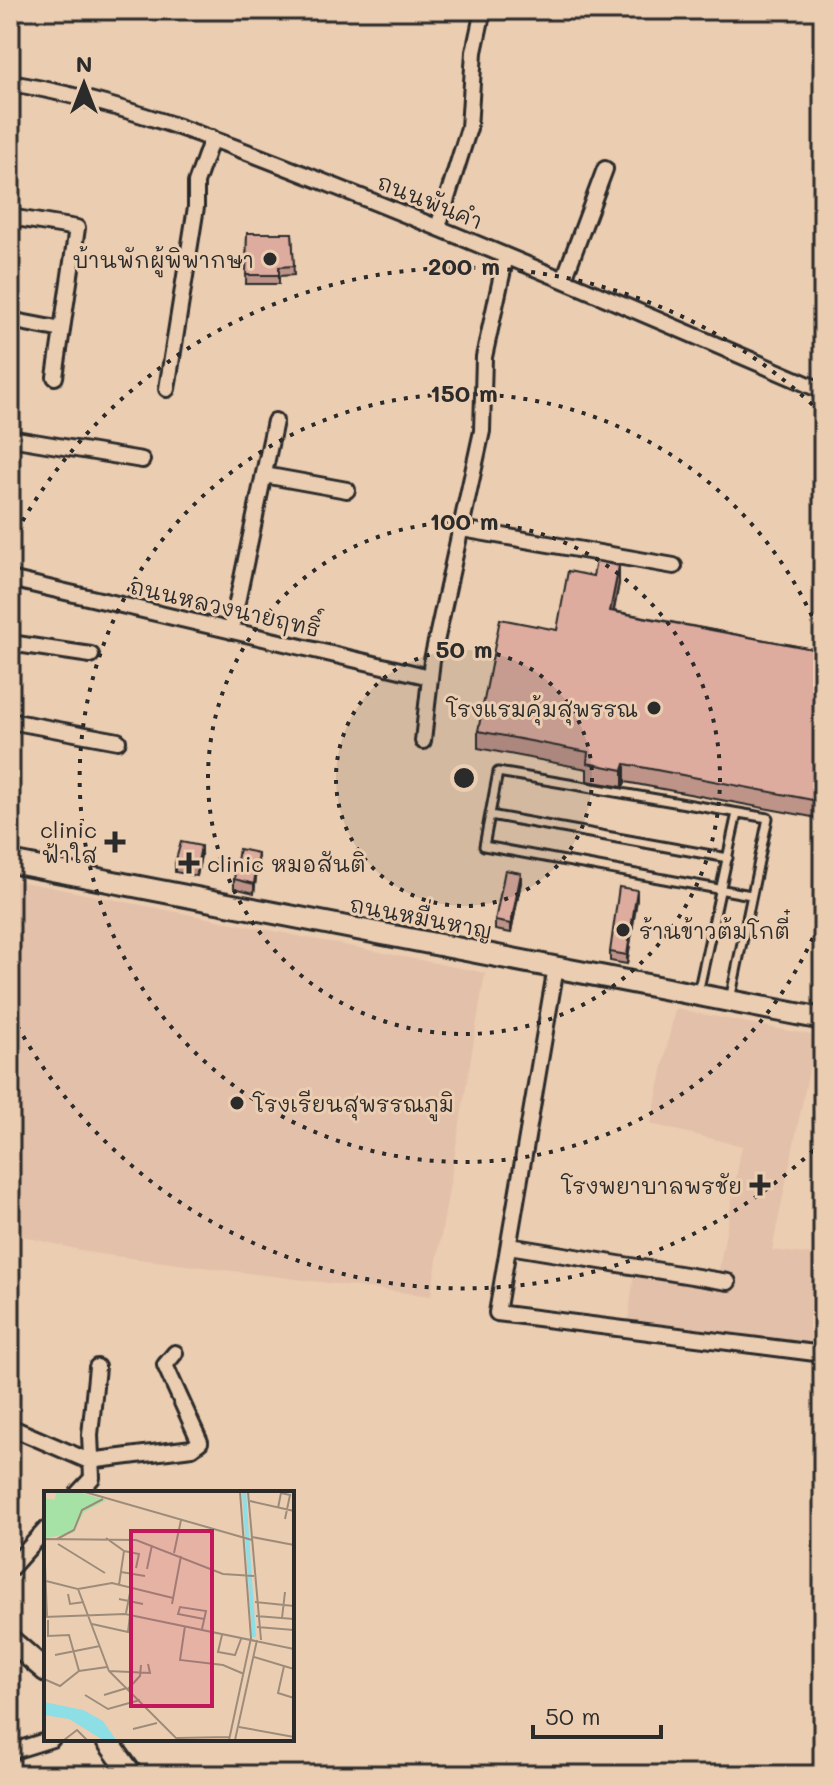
<svg xmlns="http://www.w3.org/2000/svg" width="833" height="1785" font-family="Mali,'Playpen Sans Thai',sans-serif">
  <style>
    .built { fill: #e3c0a9 }
    .lines { fill: none; stroke-linecap: round; stroke-linejoin: round }
    .lane-casing { stroke: #2b2b2b; stroke-width: 13 }
    .street-casing { stroke: #2b2b2b; stroke-width: 20 }
    .secondary-casing { stroke: #2b2b2b; stroke-width: 26 }
    .lane { stroke: #ebcdb1; stroke-width: 7 }
    .street { stroke: #ebcdb1; stroke-width: 14 }
    .secondary { stroke: #ebcdb1; stroke-width: 20 }
    .wall { fill: #be9489; stroke: #2b2b2b; stroke-width: 2 }
    .shaded-wall { fill: #9b786f; stroke: #2b2b2b; stroke-width: 2 }
    .building { fill: #ddac9f; stroke: #2b2b2b; stroke-width: 2 }
    .ring { fill: none; stroke: #2b2b2b; stroke-width: 4; stroke-dasharray: 4 8 }
    .poi-dot { fill: #2b2b2b; stroke: #ebcdb1; stroke-width: 3 }
    .labels { text-anchor: middle; dominant-baseline: central; stroke-width: 6; stroke-linejoin: round; paint-order: stroke }
    .street-label { font-size: 22px; fill: #2b2b2b; stroke: #ebcdb1 }
    .poi-label { font-size: 22px; fill: #2b2b2b; stroke: #ebcdb1; text-anchor: end }
    .inset-river { fill: none; stroke: #8ddee5; stroke-width: 4 }
    .inset-road { fill: none; stroke: #9e8c7b; stroke-width: 2 }
    .view { fill: #c2185b; fill-opacity: 0.15; stroke: #c2185b; stroke-width: 4 }
    .inset-edge { fill: none; stroke: #2b2b2b; stroke-width: 4 }
    .centre { fill: #2b2b2b; stroke: #ebcdb1; stroke-width: 4 }
    .ring-label { font-size: 24px; text-anchor: middle; font-weight: bold; fill: #2b2b2b; stroke: #ebcdb1; stroke-width: 6; stroke-linejoin: round; paint-order: stroke }
  </style>
  <rect width="100%" height="100%" fill="#ebcdb1"/>
  <filter id="ink" filterUnits="userSpaceOnUse"><feTurbulence type="fractalNoise" baseFrequency=".0125" numOctaves="2"/><feDisplacementMap in="SourceGraphic" scale="16" xChannelSelector="R" yChannelSelector="G"/><feConvolveMatrix kernelMatrix="1 2 1 2 8 2 1 2 1" color-interpolation-filters="sRGB"/></filter>
  <g filter="url(#ink)">
    <path class="built" d="M 14,880 L 485,973 L 431,1296 L 92,1253 L 10,1233 L 10,902 Z
      M 675,1009 L 816,1036 L 772,1250 L 823,1256 L 823,1348 L 628,1323 L 634,1274 L 716,1286 L 742,1146 L 651,1124 Z"/>
    <g class="lines">
      <g class="lane-casing">
        <path id="lane" d="M 490,815 L 728,858
          M 698,993 L 737,813
          M 730,1000 L 768,818 L 498,772 L 484,846 L 751,895"/>
      </g>
      <g class="street-casing">
        <path id="street" d="M 10,83 C 128,102 238,148 349,192 C 508,255 666,323 823,391
          M 10,217 L 77,228 L 55,377
          M 438,227 L 469,128 L 474,52 L 483,10
          M 564,279 L 605,169
          M 10,320 L 62,330
          M 167,389 L 196,207 L 196,183 L 212,138
          M 10,438 L 142,460
          M 264,475 L 347,490
          M 462,529 L 674,566
          M 10,579 L 430,677
          M 231,631 L 275,421
          M 10,643 L 91,655
          M 10,721 L 118,741
          M 423,741 L 432,660 L 482,431 L 484,357 L 506,256
          M 556,967 L 497,1313 L 823,1354
          M 509,1246 L 728,1282
          M 10,1427 L 89,1461 L 192,1448 L 200,1442 L 165,1365 L 175,1353
          M 78,1493 L 92,1478 L 90,1435 L 97,1367
          M 10,1569 L 46,1529
          M 10,1752 L 52,1739"/>
      </g>
      <g class="secondary-casing">
        <path id="secondary" d="M 10,862 L 823,1019
          M 10,1640 L 46,1671
          M 106,1739 L 132,1775"/>
      </g>
      <use href="#lane" class="lane"/>
      <use href="#street" class="street"/>
      <use href="#secondary" class="secondary"/>
    </g>
    <path class="wall" d="M 247,233 L 292,233 L 294,275 L 279,276 L 279,284 L 246,284 Z
      M 593,576 L 619,583 L 614,611 L 823,651 L 823,819 L 625,782 L 623,787 L 587,781 L 587,769 L 478,748 L 478,731 L 557,630 Z
      M 201,855 L 197,876 L 175,872 L 175,863 Z
      M 258,862 L 254,893 L 234,888 L 234,879 Z
      M 521,882 L 511,933 L 495,930 L 495,921 Z
      M 637,899 L 627,964 L 610,961 L 610,952 Z"/>
    <path class="shaded-wall" d="M 619,566 L 619,583 L 610,628 L 610,611 Z
      M 625,764 L 625,782 L 623,787 L 623,770 Z
      M 201,846 L 201,855 L 197,876 L 197,867 Z
      M 258,853 L 258,862 L 254,893 L 254,884 Z
      M 521,873 L 521,882 L 511,933 L 511,924 Z
      M 637,890 L 637,899 L 627,964 L 627,955 Z"/>
    <path class="building" d="M 247,233 L 292,233 L 294,266 L 279,267 L 279,275 L 246,275 Z
      M 596,561 L 619,566 L 610,611 L 823,651 L 823,802 L 625,764 L 623,770 L 587,763 L 588,752 L 478,731 L 500,619 L 557,630 L 568,571 L 593,576 Z
      M 181,842 L 201,846 L 197,867 L 175,863 Z
      M 239,849 L 258,853 L 254,884 L 234,879 Z
      M 505,870 L 521,873 L 511,924 L 495,921 Z
      M 619,887 L 637,890 L 627,955 L 610,952 Z"/>
  </g>
  <circle cx="464" cy="778" r="128" fill="#2b2b2b" fill-opacity=".12"/>
  <g class="ring">
    <circle cx="464" cy="778" r="128"/>
    <circle cx="464" cy="778" r="256"/>
    <path d="M822 916A384 384 0 1 1 822 640"/>
    <path d="M822 1142A511 511 0 0 1 11 1014M11 542A511 511 0 0 1 822 414"/>
  </g>
  <g class="poi-dot">
    <circle cx="270" cy="259" r="8"/>
    <circle cx="654" cy="708" r="8"/>
    <path d="M111 830h8v8h8v8h-8v8h-8v-8h-8v-8h8z"/>
    <path d="M185 851h8v8h8v8h-8v8h-8v-8h-8v-8h8z"/>
    <circle cx="623" cy="930" r="8"/>
    <circle cx="237" cy="1103" r="8"/>
    <path d="M756 1173h8v8h8v8h-8v8h-8v-8h-8v-8h8z"/>
  </g>
  <g class="labels">
    <g class="street-label">
      <text transform="translate(430 201) rotate(22)">ถนนพันคำ</text>
      <text transform="translate(225 607) rotate(13)">ถนนหลวงนายฤทธิ์</text>
      <text transform="translate(421 917) rotate(11)">ถนนหมื่นหาญ</text>
    </g>
    <g class="poi-label">
      <text x="254" y="259">บ้านพักผู้พิพากษา</text>
      <text x="638" y="708">โรงแรมคุ้มสุพรรณ</text>
      <text x="97" y="829">clinic<tspan x="97" dy="25">ฟ้าใส</tspan></text>
      <text x="207" y="863" text-anchor="start">clinic หมอสันติ</text>
      <text x="639" y="930" text-anchor="start">ร้านข้าวต้มโกตี๋</text>
      <text x="253" y="1103" text-anchor="start">โรงเรียนสุพรรณภูมิ</text>
      <text x="742" y="1185">โรงพยาบาลพรชัย</text>
    </g>
  </g>
  <g transform="translate(44 1491)">
    <rect width="250" height="250" fill="#ebcdb1"/>
    <path d="M 12,1 L 34,1 L 62,9 L 40,21 L 29,42 L 1,47 L 0,7 L 11,9 Z" fill="#a6e1a6"/>
    <path d="M 0,211 L 39,219 L 59,230 L 72,249 L 59,249 L 25,228 L 0,224 Z" fill="#8ddee5"/>
    <path class="inset-river" d="M 200,1 L 210,146"/>
    <path class="inset-road" d="M 41,1 L 208,49M 204,1 L 217,149M 206,10 L 250,20M 234,17 L 237,2 L 246,4 L 241,28M 208,46 L 250,54M 62,47 L 80,60 L 75,94M 0,48 L 92,49 L 179,83 L 210,85M 0,48 L 3,126M 13,48 L 30,39 L 38,19 L 59,8M 14,53 L 61,82M 80,60 L 95,63 L 92,77M 130,62 L 137,29M 103,78 L 108,54M 77,81 L 101,85M 2,90 L 34,98 L 65,180 L 134,249M 34,98 L 68,92 L 129,107M 24,103 L 26,113 L 40,111M 75,108 L 99,113M 211,111 L 250,115M 128,113 L 137,65M 82,122 L 87,97M 212,125 L 250,128M 0,126 L 81,123 L 250,158M 238,127 L 241,101M 4,129 L 4,145 L 25,144 L 35,180M 48,133 L 84,141 L 86,124M 141,135 L 136,169 L 179,174 L 200,183M 213,136 L 250,139M 158,138 L 162,120 L 136,116 L 134,123 L 160,128M 178,144 L 174,161 L 191,164 L 197,148M 11,164 L 56,155M 210,166 L 250,178M 240,175 L 234,202 L 250,207M 65,180 L 106,182 L 104,173M 0,188 L 16,195 L 35,180 L 63,176M 84,198 L 96,185 L 97,174M 41,204 L 64,218 L 96,209M 60,204 L 83,197M 195,236 L 250,246M 89,238 L 113,232M 133,247 L 186,246M 20,249 L 33,239 L 43,249M 185,249 L 207,147 L 196,1M 191,249 L 213,149"/>
    <path class="view" d="M 87,40 L 168,40 L 168,215 L 87,215 Z"/>
    <rect width="250" height="250" class="inset-edge"/>
  </g>
  <circle cx="464" cy="778" r="12" class="centre"/>
  <g class="ring-label">
    <text x="464" y="275">200 m</text>
    <text x="464" y="402">150 m</text>
    <text x="464" y="530">100 m</text>
    <text x="464" y="658">50 m</text>
  </g>
  <rect width="833" height="1785" fill="none" stroke="#ebcdb1" stroke-width="40"/>
  <rect x="20" y="20" width="793" height="1745" fill="none" stroke="#2b2b2b" stroke-width="3" filter="url(#ink)"/>
  <g transform="translate(84 84)" stroke="#ebcdb1" stroke-width="6" paint-order="stroke">
  <path d="M0-6L14 30L0 20L-14 30Z" fill="#2b2b2b"/>
  <text y="-12" font-size="22" font-weight="bold" text-anchor="middle" fill="#2b2b2b">N</text>
  </g>
  <path d="M533 1725v12h128v-12" fill="none" stroke="#2b2b2b" stroke-width="4"/>
  <text x="545" y="1725" font-size="24" fill="#2b2b2b" stroke="#ebcdb1" stroke-width="6" paint-order="stroke">50 m</text>
</svg>
